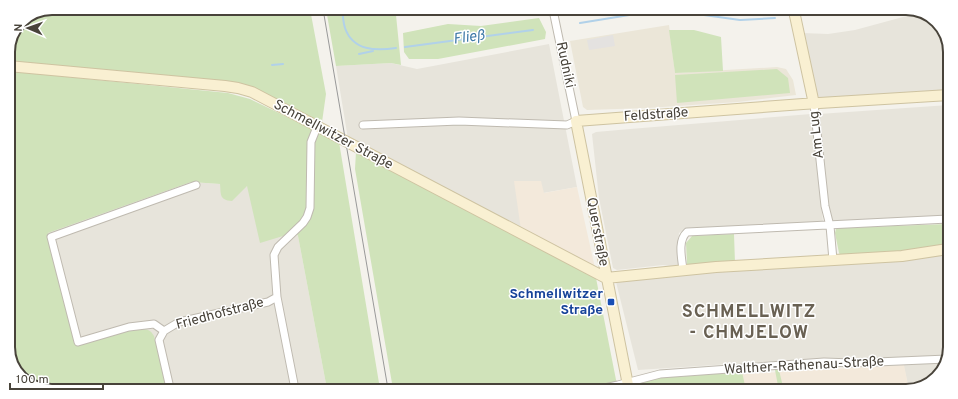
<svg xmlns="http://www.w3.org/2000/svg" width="958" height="399" font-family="Overpass,sans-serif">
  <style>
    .residential { fill: #e7e4db }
    .commercial { fill: #f3e9db }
    .education { fill: #ebe6d8 }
    .green { fill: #d0e3ba }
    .parking { fill: #e4e2e0 }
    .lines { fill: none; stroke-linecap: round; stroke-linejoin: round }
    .stream { stroke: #b1d1e9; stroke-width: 2 }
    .street-casing { stroke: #bfbab0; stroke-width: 9 }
    .secondary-casing { stroke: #cec3a1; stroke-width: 12 }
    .street { stroke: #fff; stroke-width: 7 }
    .secondary { stroke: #f9f0d2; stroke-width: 10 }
    .tram { stroke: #999; stroke-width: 1 }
    .transit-dot { fill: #1a4fb4; stroke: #fff; stroke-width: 1.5 }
    .labels { text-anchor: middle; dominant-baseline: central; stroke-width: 3; stroke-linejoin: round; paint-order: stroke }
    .street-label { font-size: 14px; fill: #48433a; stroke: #fff }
    .transit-label { font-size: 14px; font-weight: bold; fill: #164399; stroke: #fff; text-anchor: end }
    .water-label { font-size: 15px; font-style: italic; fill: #407aa8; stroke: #fff }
    .district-label { font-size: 18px; font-weight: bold; letter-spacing: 1px; fill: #696153; stroke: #fff }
    .rim { fill: none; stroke: #48433a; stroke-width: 2 }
  </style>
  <rect width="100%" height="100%" fill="#f4f2ec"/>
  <path class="residential" d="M 710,10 L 786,11 L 772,14 L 742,15 Z
    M 925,13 L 941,25 L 950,49 L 949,92 L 869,96 L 820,98 L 817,95 L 802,33 L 828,34 L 855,30 L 914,14 Z
    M 549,44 L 577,187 L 543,193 L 521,230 L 348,139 L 336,66 L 391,63 L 417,69 Z
    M 949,105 L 948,215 L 832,222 L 828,206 L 819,114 Z
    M 811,114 L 823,222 L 685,228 L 679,233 L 678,242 L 678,267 L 663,265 L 617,270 L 613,268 L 599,198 L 592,134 L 596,132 L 630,129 Z
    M 191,182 L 247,186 L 298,236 L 327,389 L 167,388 L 131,331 L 77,345 L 48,233 Z
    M 948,252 L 947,364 L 931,383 L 909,390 L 902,358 L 853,359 L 824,358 L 638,370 L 616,282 L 683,274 Z"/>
  <path class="commercial" d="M 514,181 L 541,181 L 544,193 L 577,187 L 595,268 L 521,230 Z
    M 904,365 L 909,390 L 906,391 L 641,390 L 659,379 Z"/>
  <path class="education" d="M 669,25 L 675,73 L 777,67 L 786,69 L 793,80 L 796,95 L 738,102 L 647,108 L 587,110 L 583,107 L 570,41 Z"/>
  <path class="green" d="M 52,8 L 310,9 L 326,94 L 322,122 L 315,122 L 256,90 L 8,62 L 8,49 L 21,21 Z
    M 326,9 L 452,9 L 452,14 L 396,15 L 401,65 L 391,63 L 336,66 Z
    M 539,18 L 546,32 L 545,39 L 438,59 L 409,59 L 404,52 L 403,33 L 448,24 L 481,26 Z
    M 669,30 L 694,30 L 721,37 L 723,71 L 675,73 Z
    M 777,69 L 788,78 L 790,93 L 677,103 L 675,75 Z
    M 8,71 L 228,93 L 250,99 L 339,142 L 380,389 L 327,389 L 298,236 L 294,230 L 283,236 L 260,243 L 247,186 L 232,201 C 219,200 221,194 220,184 L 191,182 L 48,233 L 77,344 C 90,341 137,326 148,330 C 151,331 152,333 154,336 L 167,388 L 35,388 L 17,374 L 8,350 Z
    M 356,152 L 596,278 L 618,390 L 393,389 L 355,169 Z
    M 948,224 L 948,245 L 900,253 L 842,257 L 839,253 L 835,233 L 836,229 L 839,228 Z
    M 734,234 L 735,263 L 690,266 L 687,264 L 686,243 L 692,236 Z
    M 775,370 L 779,370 L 784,391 L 779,391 Z
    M 742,372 L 746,390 L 639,390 L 638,387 L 646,381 L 658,378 Z"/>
  <path class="parking" d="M 613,35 L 615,46 L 589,50 L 587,40 Z"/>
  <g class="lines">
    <path class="stream" d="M 342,9 C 343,15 343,22 345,28 C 353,51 376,51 396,48
      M 668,10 L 740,20 L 775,18
      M 808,15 L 829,11
      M 580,23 L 660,10
      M 405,47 L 533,30
      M 359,54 L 373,51
      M 272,65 L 283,64"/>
    <g class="street-casing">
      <path id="street" d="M 814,104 L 825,206 L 830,226 L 833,260
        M 363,125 L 459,121 L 567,125 L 576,121 L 553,10
        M 683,270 C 682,259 677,241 687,232 L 948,219
        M 277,297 L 295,389
        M 164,331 L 154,324 L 129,327 L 78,342 L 51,237 L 196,185
        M 164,331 L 179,322 L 268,302 L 277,297 L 274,255 L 278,247 L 303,223 L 307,217 L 310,208 L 311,142 L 317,127
        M 164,331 L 159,340 L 170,388
        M 596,390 L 618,385 L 660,374 L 824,362 L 853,363 L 947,359"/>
    </g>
    <g class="secondary-casing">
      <path id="secondary" d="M 794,11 L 814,104
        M 8,66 L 225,86 L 238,88 L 252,92 L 606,278 L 716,267 L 902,256 L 948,249
        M 629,390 L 576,121 L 803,104 L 949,95"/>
    </g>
    <use href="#street" class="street"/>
    <use href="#secondary" class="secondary"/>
    <path class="tram" d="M 323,9 L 388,389"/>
  </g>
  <rect class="transit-dot" x="607" y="298" width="8" height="8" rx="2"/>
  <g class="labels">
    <g class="street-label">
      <text transform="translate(565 65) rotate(78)">Rudniki</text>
      <text transform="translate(656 115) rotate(-4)">Feldstraße</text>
      <text transform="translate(333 135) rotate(28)">Schmellwitzer Straße</text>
      <text transform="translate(817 135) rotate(-96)">Am Lug</text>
      <text transform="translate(597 232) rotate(79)">Querstraße</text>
      <text transform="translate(220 314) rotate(-15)">Friedhofstraße</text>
      <text transform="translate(804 366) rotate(-3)">Walther-Rathenau-Straße</text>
    </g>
    <g class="transit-label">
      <text x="603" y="294">Schmellwitzer<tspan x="603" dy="16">Straße</tspan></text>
    </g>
    <g class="water-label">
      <text transform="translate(469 38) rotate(-8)">Fließ</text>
    </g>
    <g class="district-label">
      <text x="749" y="312">SCHMELLWITZ<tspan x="749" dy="21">- CHMJELOW</tspan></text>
    </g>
  </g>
  <path d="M0 0H958V399H0ZM52 15H906A37 37 0 0 1 943 52V347A37 37 0 0 1 906 384H52A37 37 0 0 1 15 347V52A37 37 0 0 1 52 15Z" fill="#fff" fill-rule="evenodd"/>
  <path class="rim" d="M52 15H906A37 37 0 0 1 943 52V347A37 37 0 0 1 906 384H52A37 37 0 0 1 15 347V52A37 37 0 0 1 52 15Z"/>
  <g transform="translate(28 28) rotate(272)" stroke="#ffffff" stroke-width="3" paint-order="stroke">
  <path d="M0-3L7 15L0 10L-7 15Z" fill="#48433a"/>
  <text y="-6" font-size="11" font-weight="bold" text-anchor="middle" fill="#48433a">N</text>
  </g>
  <path d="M10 383v6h93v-6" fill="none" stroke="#48433a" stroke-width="2"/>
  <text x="16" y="383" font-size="12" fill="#48433a" stroke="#ffffff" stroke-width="3" paint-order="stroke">100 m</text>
</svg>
